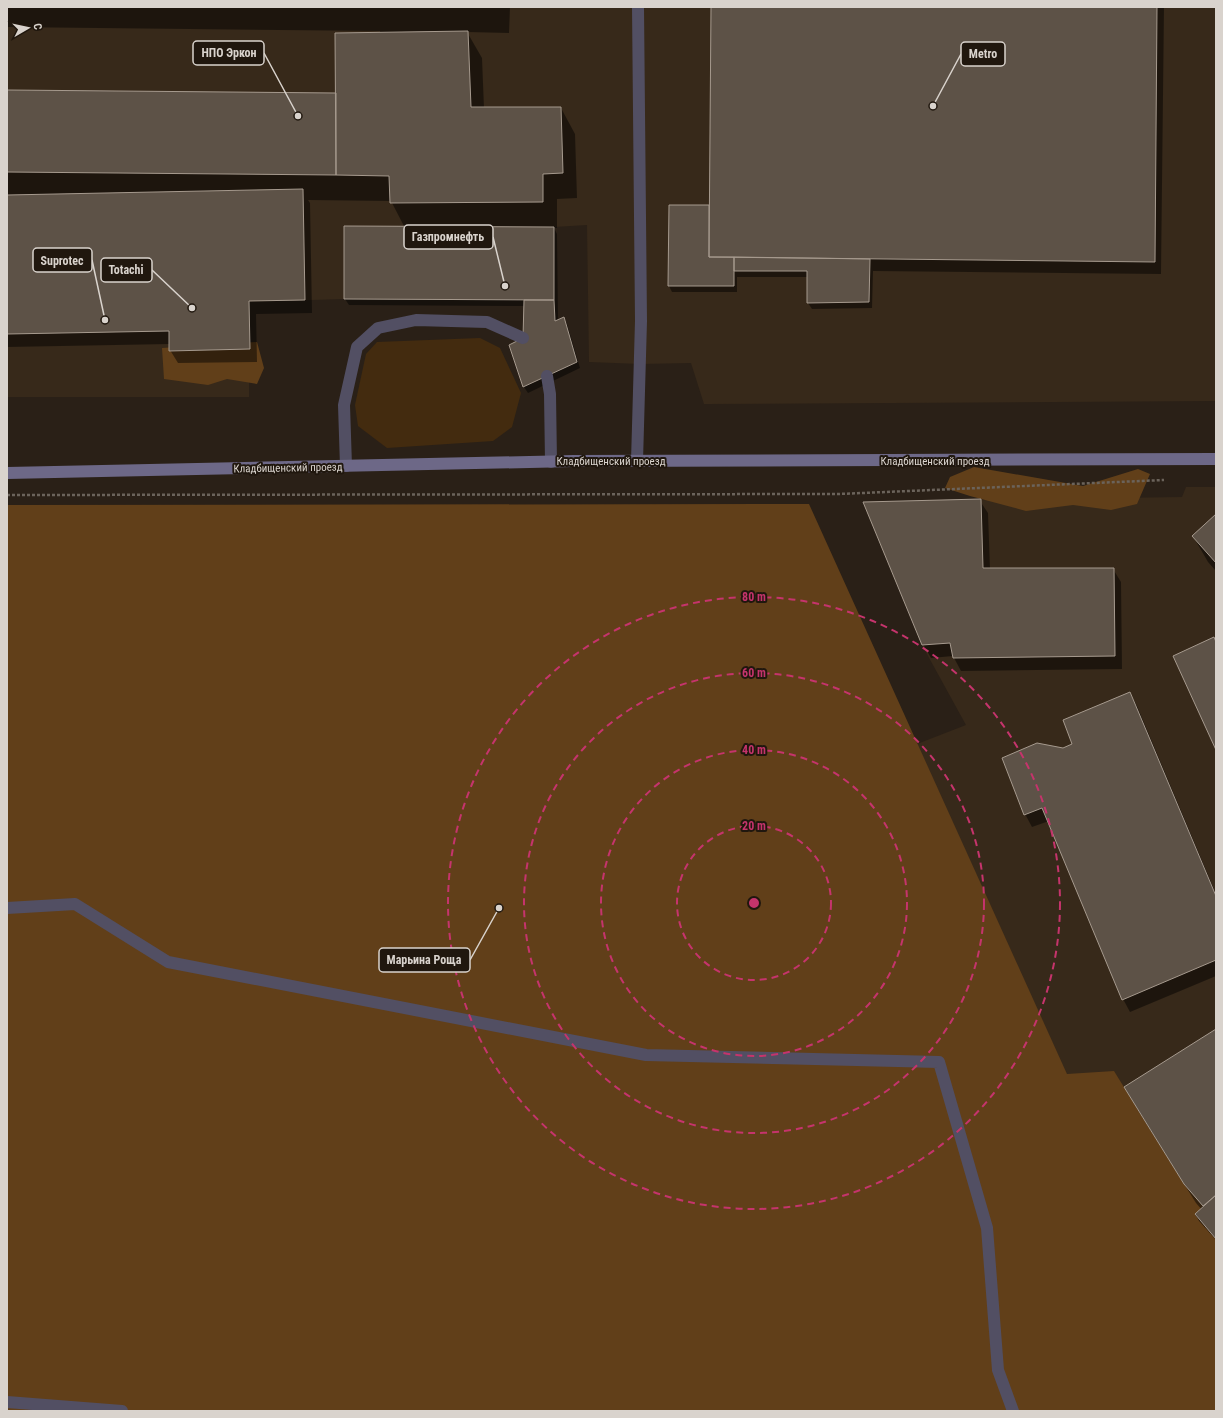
<svg xmlns="http://www.w3.org/2000/svg" width="1223" height="1418" font-family="'Roboto Condensed',sans-serif">
  <style>
    .built { fill: #37291a }
    .green { fill: #432b0f }
    .forest { fill: #613f19 }
    .shadow { fill: #0007 }
    .building { fill: #5d5247; stroke: #a69a8e }
    .lines { fill: none; stroke-linecap: round; stroke-linejoin: round }
    .path { stroke: #6b635b; stroke-width: 2.5; stroke-dasharray: 3 2; stroke-linecap: butt }
    .lane { stroke: #524f63; stroke-width: 12 }
    .secondary { stroke: #6d6887; stroke-width: 12 }
    .ring { fill: none; stroke: #c5346c; stroke-width: 2; stroke-dasharray: 7 5 }
    .labels { text-anchor: middle; dominant-baseline: central; stroke-width: 4; stroke-linejoin: round; paint-order: stroke }
    .street-label { font-size: 11px; fill: #d9d3cd; stroke: #20170e }
    .centre { fill: #c5346c; stroke: #20170e; stroke-width: 2 }
    .ring-label { font-size: 12px; text-anchor: middle; font-weight: bold; fill: #c5346c; stroke: #20170e; stroke-width: 4; stroke-linejoin: round; paint-order: stroke }
    .leader { fill: none; stroke: #d9d3cd; stroke-width: 1.5 }
    .callout-dot { fill: #d9d3cd; stroke: #20170e; stroke-width: 1.5 }
    .callout { fill: #20170e; stroke: #d9d3cd; stroke-width: 1.5 }
    .callout-label { font-size: 12px; text-anchor: middle; font-weight: bold; fill: #d9d3cd }
  </style>
  <rect width="100%" height="100%" fill="#2a2017"/>
  <path class="built" d="M 7,7 L 1216,7 L 1216,401 L 704,404 L 691,363 L 640,364 L 589,362 L 587,225 L 554,227 L 345,227 L 344,299 L 249,302 L 249,397 L 7,397 Z
    M 1186,487 L 1216,487 L 1216,1239 L 1195,1214 L 1203,1206 L 1184,1184 L 1114,1072 L 1067,1075 L 917,744 L 966,725 L 922,645 L 863,502 L 1182,497 Z"/>
  <path class="green" d="M 480,338 L 500,348 L 521,393 L 512,427 L 493,441 L 387,448 L 358,426 L 355,405 L 366,354 L 377,342 Z"/>
  <path class="forest" d="M 257,342 L 264,368 L 257,384 L 227,379 L 208,385 L 164,379 L 162,348 Z
    M 974,467 L 1083,486 L 1138,469 L 1150,474 L 1137,504 L 1111,510 L 1073,505 L 1026,511 L 970,496 L 945,488 L 950,477 Z
    M 809,504 L 1067,1074 L 1114,1071 L 1184,1184 L 1203,1206 L 1195,1215 L 1216,1239 L 1216,1411 L 7,1411 L 7,505 Z"/>
  <path class="shadow" d="M 7,7 L 510,7 L 509,33 L 467,32 L 482,58 L 484,108 L 561,108 L 575,134 L 577,198 L 557,199 L 557,228 L 554,228 L 557,234 L 558,321 L 564,318 L 567,324 L 580,368 L 528,393 L 524,387 L 510,346 L 524,339 L 524,306 L 349,305 L 345,299 L 405,228 L 391,201 L 308,200 L 310,203 L 312,313 L 256,314 L 257,362 L 178,363 L 170,350 L 170,344 L 7,347 L 7,91 L 337,94 L 380,33 L 380,31 L 7,27 Z
    M 712,7 L 1164,7 L 1161,274 L 873,271 L 872,308 L 812,309 L 808,303 L 808,277 L 737,277 L 737,292 L 672,292 L 669,286 L 709,206 L 710,209 Z
    M 980,501 L 988,513 L 990,569 L 1113,569 L 1121,582 L 1122,669 L 961,671 L 953,656 L 931,658 L 923,644 Z
    M 1216,516 L 1216,571 L 1208,562 L 1193,536 Z
    M 1130,693 L 1137,706 L 1216,894 L 1216,976 L 1130,1012 L 1123,999 L 1049,821 L 1032,827 L 1025,814 L 1063,749 L 1074,744 Z
    M 1216,1030 L 1216,1240 L 1199,1221 L 1196,1215 L 1202,1210 L 1196,1203 L 1136,1107 Z"/>
  <path class="building" d="M 711,7 L 1157,7 L 1155,262 L 709,257 Z
    M 468,31 L 471,107 L 561,107 L 563,173 L 543,174 L 543,202 L 390,203 L 389,176 L 336,175 L 335,33 Z
    M 7,90 L 336,93 L 336,175 L 7,172 Z
    M 303,189 L 305,300 L 249,301 L 250,349 L 169,351 L 169,331 L 7,334 L 7,195 Z
    M 669,205 L 709,205 L 709,257 L 734,257 L 734,286 L 668,286 Z
    M 344,226 L 554,227 L 554,300 L 344,299 Z
    M 734,257 L 870,259 L 869,302 L 807,303 L 807,271 L 734,271 Z
    M 524,300 L 554,300 L 555,321 L 564,317 L 577,362 L 523,387 L 509,345 L 523,338 Z
    M 981,499 L 983,568 L 1114,568 L 1115,656 L 953,658 L 950,643 L 922,645 L 863,502 Z
    M 1216,514 L 1216,563 L 1192,536 Z
    M 1214,637 L 1216,642 L 1216,750 L 1173,656 Z
    M 1130,692 L 1216,896 L 1216,960 L 1122,1000 L 1042,808 L 1024,815 L 1002,758 L 1037,743 L 1063,748 L 1072,744 L 1063,720 Z
    M 1216,1029 L 1216,1195 L 1203,1206 L 1184,1184 L 1124,1087 Z
    M 1216,1195 L 1216,1239 L 1195,1214 Z"/>
  <g class="lines">
    <path class="path" d="M 7,495 L 839,494 L 1164,480"/>
    <path class="lane" d="M 547,376 L 550,394 L 551,462
      M 637,461 L 641,321 L 638,7
      M 346,466 L 344,405 L 357,347 L 378,328 L 416,320 L 487,322 L 523,338
      M 7,908 L 75,904 L 168,962 L 646,1055 L 939,1062 L 987,1228 L 998,1370 L 1013,1411
      M 7,1402 L 122,1411"/>
    <path class="secondary" d="M 7,473 L 573,461 L 1216,459"/>
  </g>
  <g class="ring">
    <circle cx="754" cy="903" r="77"/>
    <circle cx="754" cy="903" r="153"/>
    <circle cx="754" cy="903" r="230"/>
    <circle cx="754" cy="903" r="306"/>
  </g>
  <g class="labels">
    <g class="street-label">
      <text x="611" y="461">Кладбищенский проезд</text>
      <text x="935" y="461">Кладбищенский проезд</text>
      <text transform="translate(288 468) rotate(-1)">Кладбищенский проезд</text>
    </g>
  </g>
  <circle cx="754" cy="903" r="6" class="centre"/>
  <g class="ring-label">
    <text x="754" y="601">80 m</text>
    <text x="754" y="677">60 m</text>
    <text x="754" y="754">40 m</text>
    <text x="754" y="830">20 m</text>
  </g>
  <path class="leader" d="M298 116L264 53M933 106L961 54M505 286L493 237M105 320L92 260M192 308L152 270M499 908L470 960"/>
  <g class="callout-dot">
    <circle cx="298" cy="116" r="4"/>
    <circle cx="933" cy="106" r="4"/>
    <circle cx="505" cy="286" r="4"/>
    <circle cx="105" cy="320" r="4"/>
    <circle cx="192" cy="308" r="4"/>
    <circle cx="499" cy="908" r="4"/>
  </g>
  <g class="callout">
    <rect x="193" y="41" width="71" height="24" rx="4"/>
    <rect x="961" y="42" width="44" height="24" rx="4"/>
    <rect x="404" y="225" width="89" height="24" rx="4"/>
    <rect x="33" y="248" width="59" height="24" rx="4"/>
    <rect x="101" y="258" width="51" height="24" rx="4"/>
    <rect x="379" y="948" width="91" height="24" rx="4"/>
  </g>
  <g class="callout-label">
    <text x="229" y="57">НПО Эркон</text>
    <text x="983" y="58">Metro</text>
    <text x="448" y="241">Газпромнефть</text>
    <text x="62" y="265">Suprotec</text>
    <text x="126" y="274">Totachi</text>
    <text x="424" y="964">Марьина Роща</text>
  </g>
  <rect width="1223" height="1418" fill="none" stroke="#d9d3cd" stroke-width="16"/>
  <g transform="translate(28 28) rotate(81)" stroke="#20170e" stroke-width="3" paint-order="stroke">
  <path d="M0-3L7 15L0 10L-7 15Z" fill="#d9d3cd"/>
  <text y="-6" font-size="11" font-weight="bold" text-anchor="middle" fill="#d9d3cd">С</text>
  </g>
</svg>
